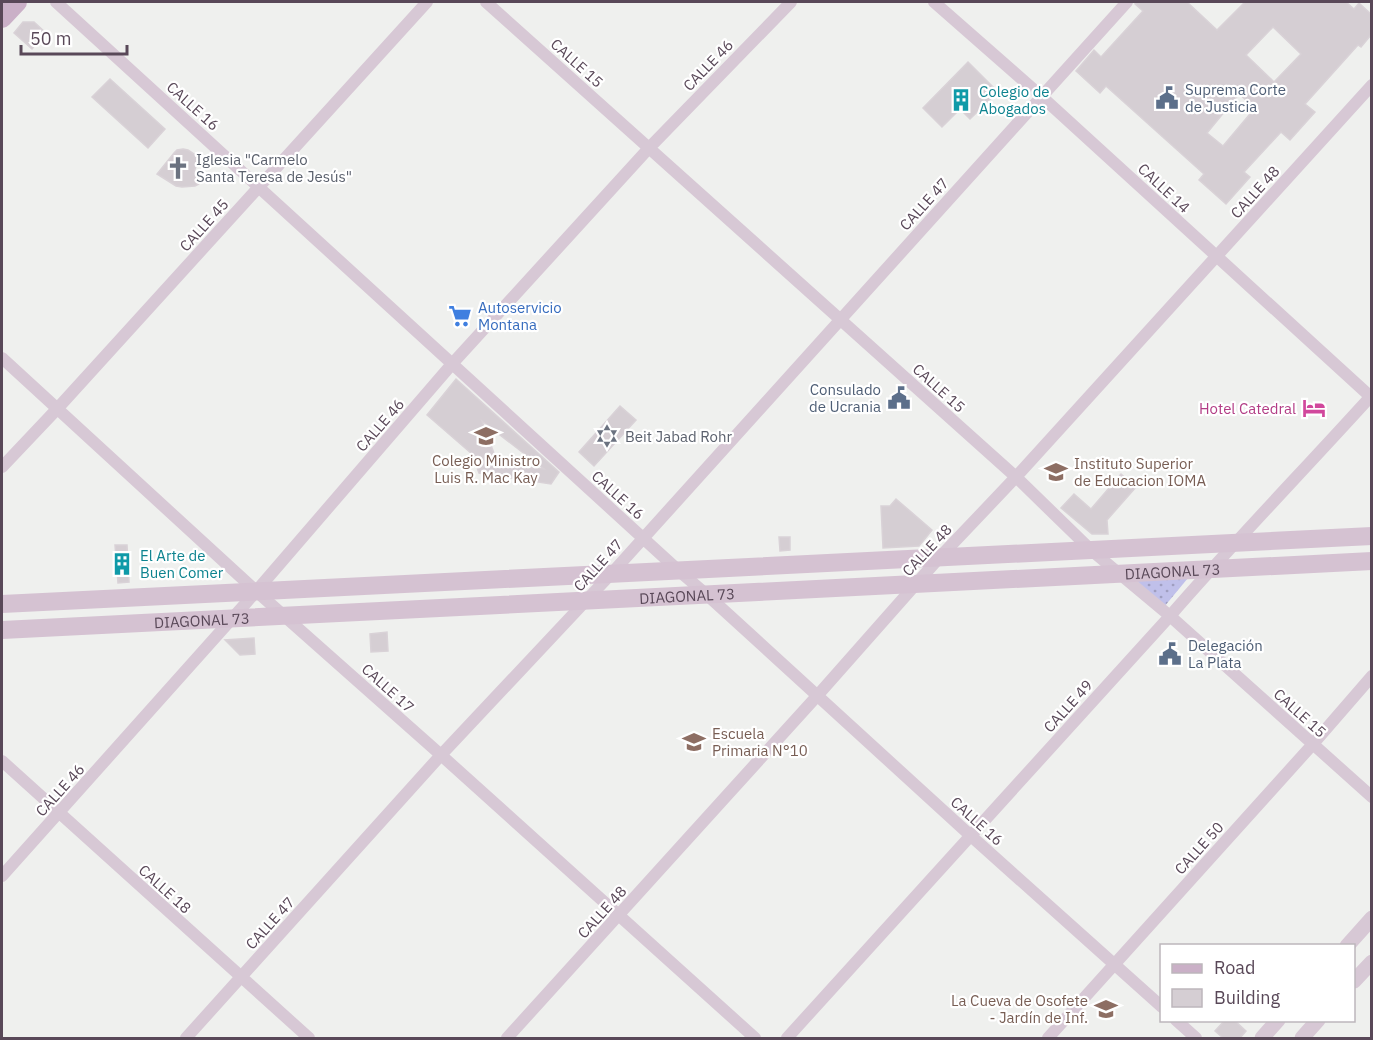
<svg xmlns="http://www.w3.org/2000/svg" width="1373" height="1040" font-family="'IBM Plex Sans',sans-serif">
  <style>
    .park { fill: url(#park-dots) }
    .building { fill: #d5ced3; stroke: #d9d2d7; stroke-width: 1.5; fill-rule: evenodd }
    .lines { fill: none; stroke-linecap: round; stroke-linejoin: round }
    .minor { stroke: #d7c8d5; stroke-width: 12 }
    .tertiary { stroke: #d7c8d5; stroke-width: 15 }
    .secondary { stroke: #d5c2d2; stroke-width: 18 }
    .primary { stroke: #cab0c7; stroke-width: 20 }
    .labels { text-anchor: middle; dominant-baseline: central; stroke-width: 4.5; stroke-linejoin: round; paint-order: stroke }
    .street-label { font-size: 15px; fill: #594858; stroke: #fff }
    .service-label { font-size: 15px; fill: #4e5e75; stroke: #fff; text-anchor: start }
    .culture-label { font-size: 15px; fill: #0d838f; stroke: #fff; text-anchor: start }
    .worship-label { font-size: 15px; fill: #5b616d; stroke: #fff; text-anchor: start }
    .shop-label { font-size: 15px; fill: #366cbe; stroke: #fff; text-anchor: start }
    .hotel-label { font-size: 15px; fill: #b23c85; stroke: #fff; text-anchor: end }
    .education-label { font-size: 15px; fill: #785e54; stroke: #fff; text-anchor: start }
  </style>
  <defs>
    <pattern id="park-dots" width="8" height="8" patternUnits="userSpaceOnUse" patternTransform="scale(1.5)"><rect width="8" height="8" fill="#c0c0ea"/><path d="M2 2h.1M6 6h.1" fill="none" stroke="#9f9ec0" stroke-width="1.8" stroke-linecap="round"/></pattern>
  </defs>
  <rect width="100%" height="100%" fill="#eff0ee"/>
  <path class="park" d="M 1188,578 L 1164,607 L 1134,579 Z"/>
  <path class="building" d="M 1135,2 L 1187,2 L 1217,30 L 1245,2 L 1346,2 L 1354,9 L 1359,3 L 1371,14 L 1371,35 L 1361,47 L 1358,45 L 1305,104 L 1315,112 L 1290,140 L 1281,132 L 1244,172 L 1250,177 L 1226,204 L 1199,180 L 1204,174 L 1106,86 L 1100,93 L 1076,71 L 1094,50 L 1101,57 L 1143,11 L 1135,4 ZM 1273,27 L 1301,54 L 1274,82 L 1246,55 ZM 1239,94 L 1255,108 L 1223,146 L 1207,133 Z
    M 23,22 L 34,22 L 46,33 L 32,49 L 14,33 Z
    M 968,62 L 998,92 L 970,119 L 960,109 L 942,127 L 923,108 Z
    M 110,79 L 165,129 L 148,148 L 92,97 Z
    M 183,149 L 188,150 L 197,156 L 198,161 L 194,172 L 203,176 L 199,184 L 195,186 L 182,187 L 176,186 L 157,174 L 174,153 L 177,150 Z
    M 456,379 L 559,472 L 551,484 L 479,473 L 472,454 L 427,415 ZM 482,421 L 544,469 L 498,464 Z
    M 620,406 L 636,420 L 594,466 L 579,452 Z
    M 1121,474 L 1136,487 L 1107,520 L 1108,534 L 1092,534 L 1061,508 L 1074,494 L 1091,509 Z
    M 896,499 L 932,530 L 919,546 L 883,548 L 881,506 L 890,506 Z
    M 779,537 L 790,537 L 790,550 L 780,551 Z
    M 115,545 L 127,545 L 129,582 L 118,583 Z
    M 387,632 L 388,651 L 371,652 L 370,634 Z
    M 254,638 L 255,654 L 240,655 L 225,640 Z
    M 1225,1020 L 1234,1020 L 1246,1031 L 1240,1038 L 1223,1038 L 1215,1031 Z"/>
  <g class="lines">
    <path class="minor" d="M 56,2 L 679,571 L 706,594 L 971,836 L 1162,1007
      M 486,2 L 1016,477 L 1091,550 L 1170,616 L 1372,797
      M 934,2 L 1041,96 L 1372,398
      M 2,358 L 256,591 L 441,755 L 755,1038
      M 2,467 L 57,409 L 427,2
      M 2,761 L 309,1038
      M 2,876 L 246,603 L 452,364 L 649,148 L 791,2
      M 1176,1020 L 1196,1038
      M 186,1038 L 441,755 L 611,574 L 1127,2
      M 507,1038 L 817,696 L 939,558 L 1016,477 L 1372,85
      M 787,1038 L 1170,616 C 1235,541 1305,469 1372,395
      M 1048,1038 L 1313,744 L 1372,676"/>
    <path class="tertiary" d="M 1347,946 L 1372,918
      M 1354,981 L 1372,962
      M 1262,1038 L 1278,1020
      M 1302,1038 L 1318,1020"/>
    <g class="secondary">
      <path d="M 2,604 L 1372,536"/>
      <path id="s1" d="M 2,630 L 1372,561"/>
    </g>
    <path class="primary" d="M 2,18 L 17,2"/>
  </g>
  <defs>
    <g id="civic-bare" transform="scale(1.8)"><path d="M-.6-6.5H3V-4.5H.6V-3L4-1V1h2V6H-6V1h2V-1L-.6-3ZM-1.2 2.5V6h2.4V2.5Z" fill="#5c6f8a" stroke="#fff" stroke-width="2.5" paint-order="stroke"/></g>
    <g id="building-bare" transform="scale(1.8)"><path d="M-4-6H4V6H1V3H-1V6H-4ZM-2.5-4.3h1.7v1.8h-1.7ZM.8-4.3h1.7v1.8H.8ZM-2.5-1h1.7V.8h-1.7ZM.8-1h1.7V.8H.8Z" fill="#0f9aa8" stroke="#fff" stroke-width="2.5" paint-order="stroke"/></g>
    <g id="church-bare" transform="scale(1.8)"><path d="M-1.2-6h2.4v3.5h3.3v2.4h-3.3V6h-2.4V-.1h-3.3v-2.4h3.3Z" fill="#6b7280" stroke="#fff" stroke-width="2.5" paint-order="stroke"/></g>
    <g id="supermarket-bare" transform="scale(1.8)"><path d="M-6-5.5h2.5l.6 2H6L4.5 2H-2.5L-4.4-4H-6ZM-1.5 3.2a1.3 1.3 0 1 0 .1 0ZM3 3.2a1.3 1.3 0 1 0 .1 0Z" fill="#3f7fe0" stroke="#fff" stroke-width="2.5" paint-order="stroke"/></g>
    <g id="hotel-bare" transform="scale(1.8)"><path d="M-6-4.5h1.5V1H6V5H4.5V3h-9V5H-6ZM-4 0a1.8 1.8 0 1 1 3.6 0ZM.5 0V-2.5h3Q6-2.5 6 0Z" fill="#d1479c" stroke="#fff" stroke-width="2.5" paint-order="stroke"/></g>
    <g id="school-bare" transform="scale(1.8)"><path d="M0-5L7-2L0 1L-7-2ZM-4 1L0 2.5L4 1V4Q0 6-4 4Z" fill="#8d6e63" stroke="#fff" stroke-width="2.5" paint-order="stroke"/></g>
    <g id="synagogue-bare" transform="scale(1.8)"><path d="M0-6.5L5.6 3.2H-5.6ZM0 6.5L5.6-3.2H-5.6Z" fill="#6b7280" stroke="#fff" stroke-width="2.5" paint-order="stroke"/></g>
    <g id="university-bare" transform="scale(1.8)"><path d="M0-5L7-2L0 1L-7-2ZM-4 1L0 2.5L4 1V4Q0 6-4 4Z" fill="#8d6e63" stroke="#fff" stroke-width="2.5" paint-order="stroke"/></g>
  </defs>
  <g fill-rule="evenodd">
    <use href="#civic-bare" x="1167" y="98"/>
    <use href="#building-bare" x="961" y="100"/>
    <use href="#church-bare" x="178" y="168"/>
    <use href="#supermarket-bare" x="460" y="316"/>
    <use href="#civic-bare" x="899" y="398"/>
    <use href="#hotel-bare" x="1314" y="408"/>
    <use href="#school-bare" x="486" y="436"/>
    <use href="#synagogue-bare" x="607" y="436"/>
    <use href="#university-bare" x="1056" y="472"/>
    <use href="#building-bare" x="122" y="564"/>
    <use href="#civic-bare" x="1170" y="654"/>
    <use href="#school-bare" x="694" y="742"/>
    <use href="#school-bare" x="1106" y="1009"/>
  </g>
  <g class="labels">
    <g class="street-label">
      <text transform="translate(577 63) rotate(42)">CALLE 15</text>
      <text transform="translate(708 65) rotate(-46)">CALLE 46</text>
      <text transform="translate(193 106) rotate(42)">CALLE 16</text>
      <text transform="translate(1164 188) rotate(43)">CALLE 14</text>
      <text transform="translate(1255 192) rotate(-48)">CALLE 48</text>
      <text transform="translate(924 204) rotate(-48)">CALLE 47</text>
      <text transform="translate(204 225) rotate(-48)">CALLE 45</text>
      <text transform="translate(939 388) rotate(42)">CALLE 15</text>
      <text transform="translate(380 425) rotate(-49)">CALLE 46</text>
      <text transform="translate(618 495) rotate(42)">CALLE 16</text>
      <text transform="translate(927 550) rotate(-47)">CALLE 48</text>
      <text transform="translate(598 565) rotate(-48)">CALLE 47</text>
      <text stroke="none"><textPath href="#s1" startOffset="1172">DIAGONAL 73</textPath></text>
      <text stroke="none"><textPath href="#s1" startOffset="686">DIAGONAL 73</textPath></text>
      <text stroke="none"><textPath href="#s1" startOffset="200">DIAGONAL 73</textPath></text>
      <text transform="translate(388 688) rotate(42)">CALLE 17</text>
      <text transform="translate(1068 706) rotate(-48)">CALLE 49</text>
      <text transform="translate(1300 713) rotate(42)">CALLE 15</text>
      <text transform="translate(60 790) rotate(-48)">CALLE 46</text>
      <text transform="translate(977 821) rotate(42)">CALLE 16</text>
      <text transform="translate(1199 848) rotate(-48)">CALLE 50</text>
      <text transform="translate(165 889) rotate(42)">CALLE 18</text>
      <text transform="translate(602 912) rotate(-48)">CALLE 48</text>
      <text transform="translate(270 923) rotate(-48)">CALLE 47</text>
    </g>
    <g class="service-label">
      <text x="1185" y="89">Suprema Corte<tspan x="1185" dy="17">de Justicia</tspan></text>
      <text x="881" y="389" text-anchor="end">Consulado<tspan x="881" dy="17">de Ucrania</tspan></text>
      <text x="1188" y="645">Delegación<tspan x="1188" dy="17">La Plata</tspan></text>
    </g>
    <g class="culture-label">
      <text x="979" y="91">Colegio de<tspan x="979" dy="17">Abogados</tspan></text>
      <text x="140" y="555">El Arte de<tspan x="140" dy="17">Buen Comer</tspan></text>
    </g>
    <g class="worship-label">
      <text x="196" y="159">Iglesia "Carmelo<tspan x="196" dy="17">Santa Teresa de Jesús"</tspan></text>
      <text x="625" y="436">Beit Jabad Rohr</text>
    </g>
    <g class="shop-label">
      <text x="478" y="307">Autoservicio<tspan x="478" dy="17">Montana</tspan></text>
    </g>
    <g class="hotel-label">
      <text x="1296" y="408">Hotel Catedral</text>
    </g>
    <g class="education-label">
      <text x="486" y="460" text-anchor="middle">Colegio Ministro<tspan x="486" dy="17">Luis R. Mac Kay</tspan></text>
      <text x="1074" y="463">Instituto Superior<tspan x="1074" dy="17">de Educacion IOMA</tspan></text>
      <text x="712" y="733">Escuela<tspan x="712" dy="17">Primaria N°10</tspan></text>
      <text x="1088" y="1000" text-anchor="end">La Cueva de Osofete<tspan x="1088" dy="17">- Jardín de Inf.</tspan></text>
    </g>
  </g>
  <rect width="1373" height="1040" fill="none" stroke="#594858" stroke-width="6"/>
  <rect x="1160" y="944" width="195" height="78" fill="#ffffff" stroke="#bdb6bc" stroke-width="1.5"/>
  <rect x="1172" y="964" width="30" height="9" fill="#cab0c7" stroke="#bdb6bc" stroke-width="1.5"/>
  <text x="1214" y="974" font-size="18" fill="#594858">Road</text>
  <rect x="1172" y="989" width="30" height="18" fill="#d5ced3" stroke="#bdb6bc" stroke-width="1.5"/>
  <text x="1214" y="1004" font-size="18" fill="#594858">Building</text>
  <path d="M21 45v9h106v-9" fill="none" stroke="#594858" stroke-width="3"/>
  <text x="30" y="45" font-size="18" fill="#594858" stroke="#ffffff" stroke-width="4.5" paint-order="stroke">50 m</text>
</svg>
